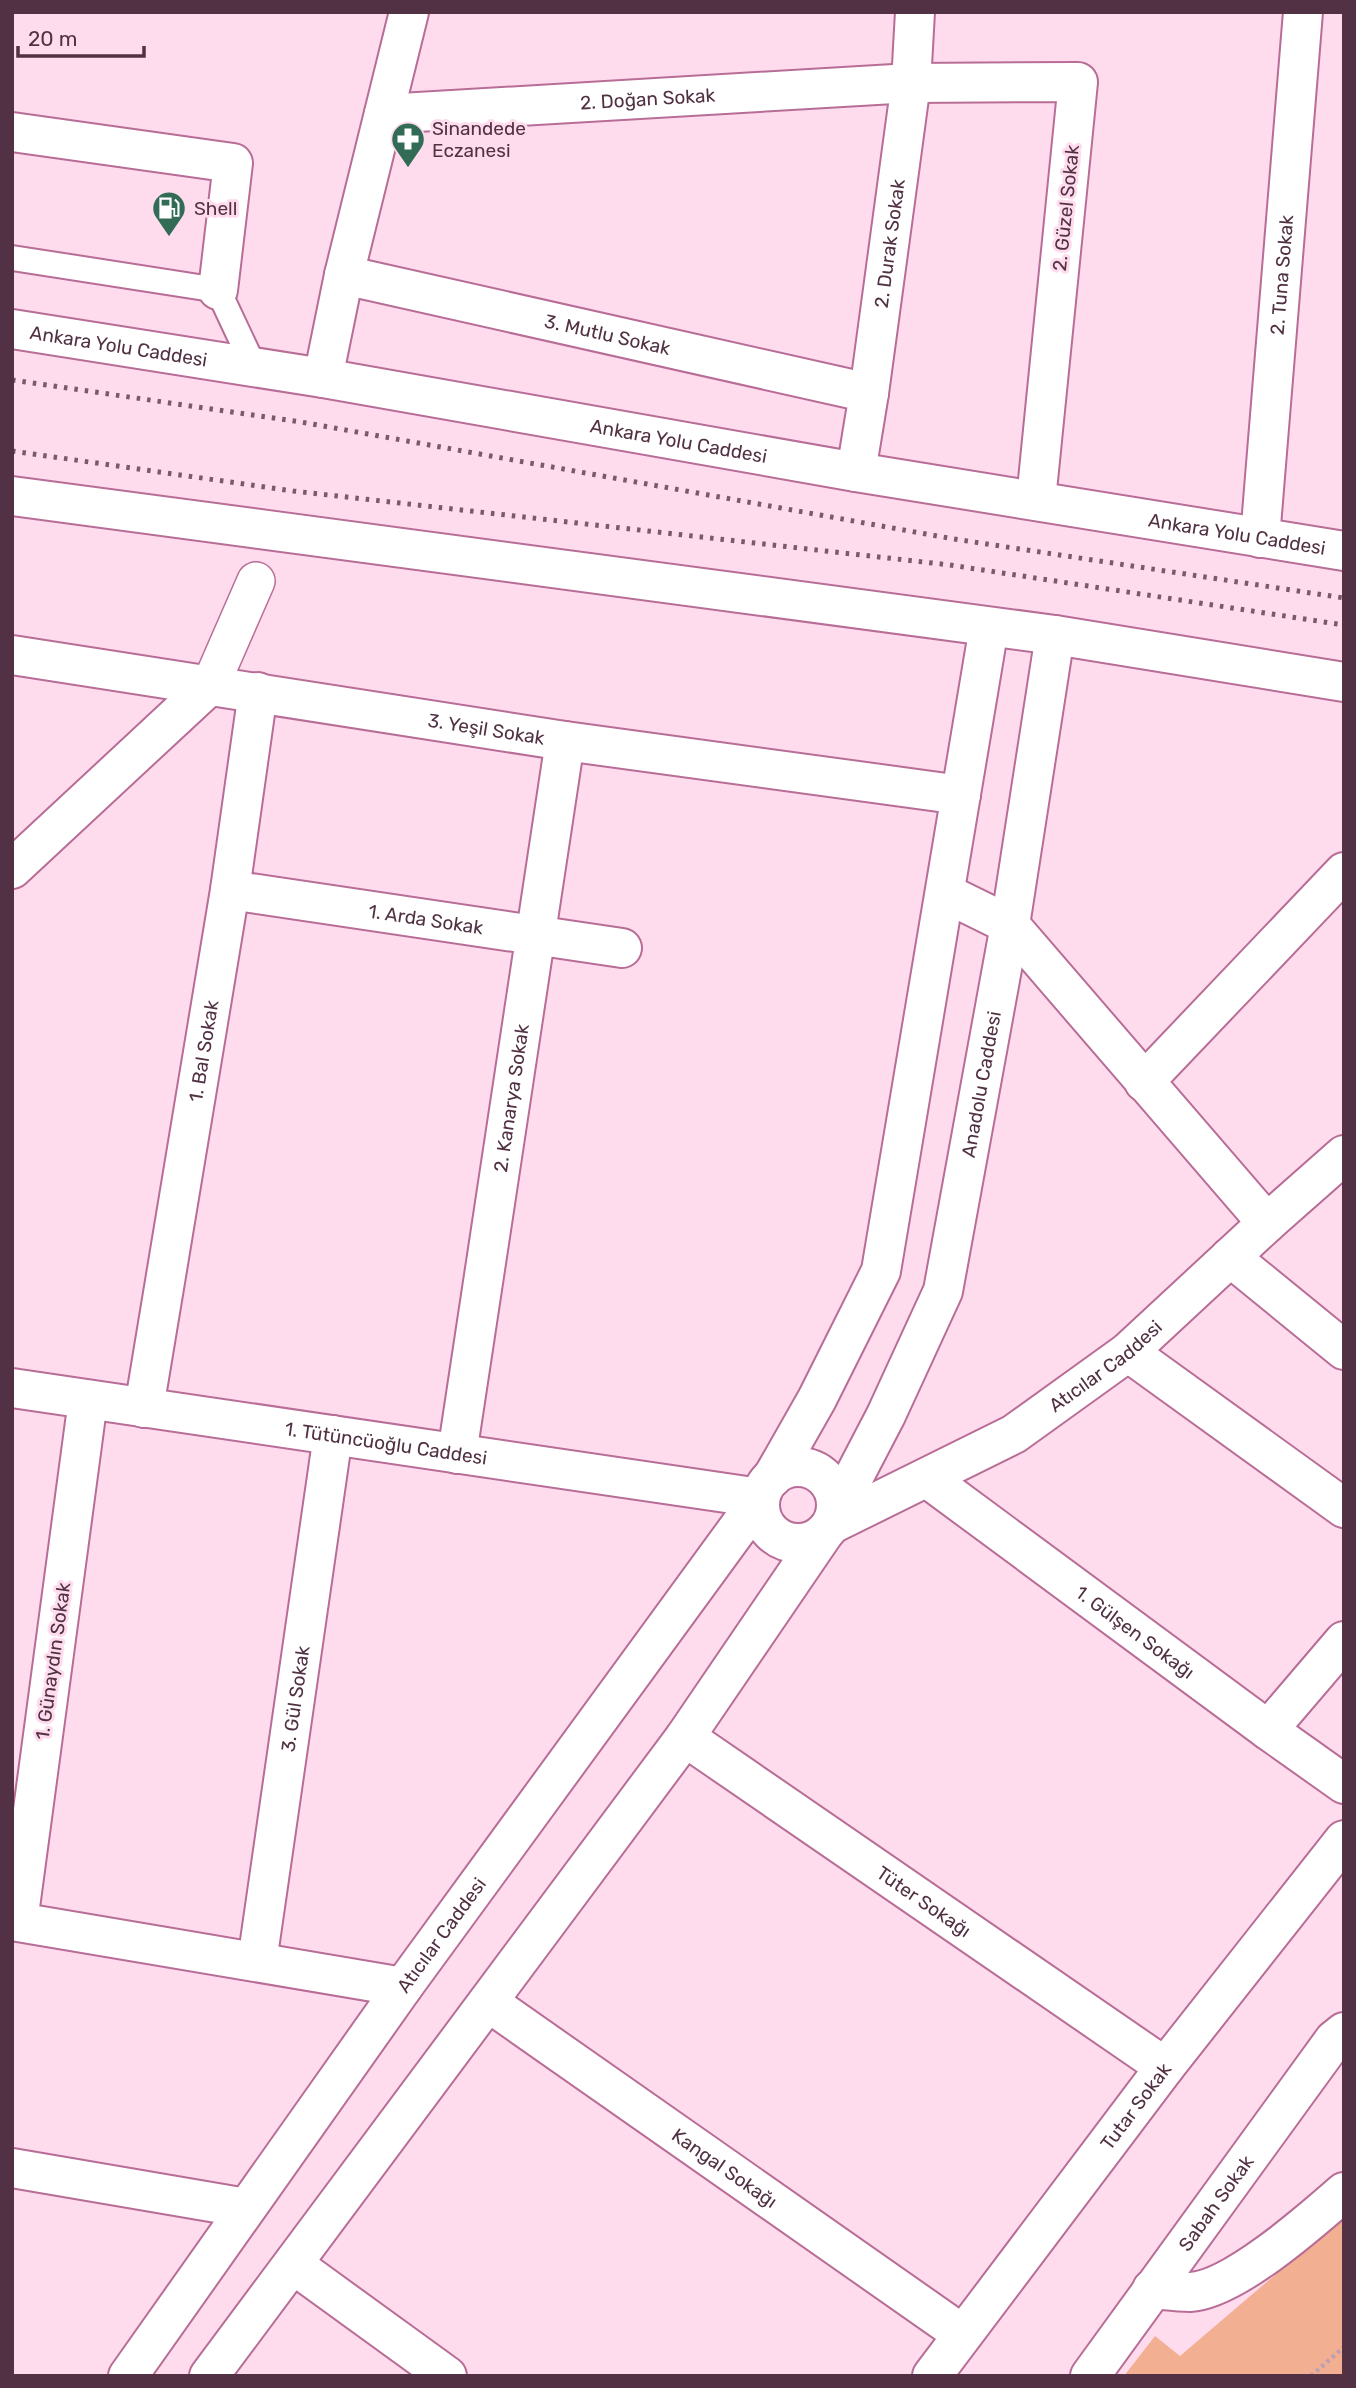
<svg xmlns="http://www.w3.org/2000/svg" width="1356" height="2388" font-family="Rubik,sans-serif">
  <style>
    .green { fill: #f2af91 }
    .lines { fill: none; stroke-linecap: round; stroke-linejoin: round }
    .service-casing { stroke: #b86d97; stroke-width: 28 }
    .pedestrian-casing { stroke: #b86d97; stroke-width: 40 }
    .minor-casing { stroke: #b86d97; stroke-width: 42 }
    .secondary-casing { stroke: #b86d97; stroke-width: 42 }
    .trunk-casing { stroke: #b86d97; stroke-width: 42 }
    .path { stroke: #c09fb0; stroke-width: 4.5; stroke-dasharray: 3.5 3.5; stroke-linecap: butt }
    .service { stroke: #fff; stroke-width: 24 }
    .pedestrian { stroke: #fff; stroke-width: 37 }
    .minor { stroke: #fff; stroke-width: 38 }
    .secondary { stroke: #fff; stroke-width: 38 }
    .trunk { stroke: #fff; stroke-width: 38 }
    .rail { stroke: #7a596b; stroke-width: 5; stroke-dasharray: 3.5 7; stroke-linecap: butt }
    .labels { text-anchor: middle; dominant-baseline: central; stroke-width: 6; stroke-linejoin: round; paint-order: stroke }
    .street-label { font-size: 19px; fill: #513143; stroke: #fedced }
    .poi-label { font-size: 19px; fill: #513143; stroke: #fedced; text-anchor: start }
  </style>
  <rect width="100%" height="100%" fill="#fedced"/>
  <path class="green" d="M 1344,2216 L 1344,2376 L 1124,2376 L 1155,2336 L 1180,2356 Z"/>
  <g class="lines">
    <g class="service-casing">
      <path id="service" d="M 12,258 L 218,290 L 255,369"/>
    </g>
    <g class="pedestrian-casing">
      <path id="pedestrian" d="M 211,684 L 256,581"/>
    </g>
    <g class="minor-casing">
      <g id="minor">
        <path id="s1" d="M 384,114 L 911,83 L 1078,82 L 1036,500"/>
        <path d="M 12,132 L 233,163 L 218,290"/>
        <path id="s2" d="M 344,275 L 869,393"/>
        <path d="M 323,378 L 344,275 L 409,12"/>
        <path id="s3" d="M 856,472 L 869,393 L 911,83 L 915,12"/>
        <path id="s4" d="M 1260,538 L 1303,12"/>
        <path id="s5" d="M 12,655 L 565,741 L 961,795"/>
        <path d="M 12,869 L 211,684"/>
        <path id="s6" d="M 230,890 L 622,948"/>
        <path d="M 945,893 L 1010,925 L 1267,1223"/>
        <path d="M 1144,1082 L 1344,872"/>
        <path d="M 1230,1257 L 1344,1350"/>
        <path d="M 1128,1352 L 1344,1508"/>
        <path id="s7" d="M 12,1388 L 760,1498"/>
        <path d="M 88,1400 L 18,1922 L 403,1987"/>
        <path id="s8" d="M 144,1408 L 230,890 L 258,692"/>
        <path id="s9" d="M 457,1454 L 565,741"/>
        <path id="s10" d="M 927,1478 L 1268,1730 L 1344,1784"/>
        <path d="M 1268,1730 L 1344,1641"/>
        <path id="s11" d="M 685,1737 L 1165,2067"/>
        <path id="s12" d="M 257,1962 L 333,1435"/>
        <path id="s13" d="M 488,2002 L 962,2334"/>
        <path d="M 12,2168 L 246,2208"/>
        <path d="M 294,2265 L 447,2376"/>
        <path d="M 1152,2289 C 1164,2290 1177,2292 1190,2292 C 1233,2290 1311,2221 1344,2192"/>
        <path id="s14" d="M 932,2376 L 1165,2067 L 1344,1840"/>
        <path id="s15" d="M 1090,2376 L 1334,2040 L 1344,2032"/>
      </g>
    </g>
    <g class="secondary-casing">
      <g id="secondary">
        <circle cx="798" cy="1505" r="38"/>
        <path d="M 772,1478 L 817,1399 L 881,1271 L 989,627"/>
        <path id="s16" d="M 836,1511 L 886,1415 L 943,1291 L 1010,925 L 1055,635"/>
        <path id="s17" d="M 832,1524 L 1014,1434 L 1128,1352 L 1267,1223 L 1344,1155"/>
        <path id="s18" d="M 128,2376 L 403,1987 L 760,1498"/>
        <path d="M 209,2376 L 685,1737 L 824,1533"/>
      </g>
    </g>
    <g class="trunk-casing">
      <g id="trunk">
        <path id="s19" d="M 12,329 L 323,378 L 856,472 L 1344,551"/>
        <path d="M 12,496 L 1055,635 L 1344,682"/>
      </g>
    </g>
    <path class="path" d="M 1311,2376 L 1344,2347"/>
    <use href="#service" class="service"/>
    <use href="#pedestrian" class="pedestrian"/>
    <use href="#minor" class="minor"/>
    <use href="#secondary" class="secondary"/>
    <use href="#trunk" class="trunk"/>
    <path class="rail" d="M 12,380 L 301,422 L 954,539 L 1344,598
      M 12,451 L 293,491 L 950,565 L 1344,625"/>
  </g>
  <defs>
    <g id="pharmacy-pin" transform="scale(1.75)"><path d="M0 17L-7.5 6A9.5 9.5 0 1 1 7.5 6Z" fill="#326c56" stroke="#fedced"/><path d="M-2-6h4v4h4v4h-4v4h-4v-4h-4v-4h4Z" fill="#fff"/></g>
    <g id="fuel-pin" transform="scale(1.75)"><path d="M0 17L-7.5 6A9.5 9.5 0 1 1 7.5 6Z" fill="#326c56" stroke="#fedced"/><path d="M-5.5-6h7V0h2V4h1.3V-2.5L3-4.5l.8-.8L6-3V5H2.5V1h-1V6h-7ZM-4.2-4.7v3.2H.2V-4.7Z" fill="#fff"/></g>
  </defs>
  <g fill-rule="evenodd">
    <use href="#pharmacy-pin" x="408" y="139"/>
    <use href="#fuel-pin" x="169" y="208"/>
  </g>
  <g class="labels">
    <g class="street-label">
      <text stroke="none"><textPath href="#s1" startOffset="264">2. Doğan Sokak</textPath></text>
      <text transform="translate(1066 208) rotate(-84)">2. Güzel Sokak</text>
      <text stroke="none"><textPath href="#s3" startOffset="231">2. Durak Sokak</textPath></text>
      <text stroke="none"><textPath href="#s4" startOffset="264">2. Tuna Sokak</textPath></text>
      <text stroke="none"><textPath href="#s2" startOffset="270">3. Mutlu Sokak</textPath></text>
      <text stroke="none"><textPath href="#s19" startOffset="108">Ankara Yolu Caddesi</textPath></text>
      <text stroke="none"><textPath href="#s19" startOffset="676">Ankara Yolu Caddesi</textPath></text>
      <text stroke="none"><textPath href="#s19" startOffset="1242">Ankara Yolu Caddesi</textPath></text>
      <text stroke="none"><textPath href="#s5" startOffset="480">3. Yeşil Sokak</textPath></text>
      <text stroke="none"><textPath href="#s6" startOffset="198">1. Arda Sokak</textPath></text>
      <text stroke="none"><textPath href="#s8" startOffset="362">1. Bal Sokak</textPath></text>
      <text stroke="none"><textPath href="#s16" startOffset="455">Anadolu Caddesi</textPath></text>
      <text stroke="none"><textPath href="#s9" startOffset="360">2. Kanarya Sokak</textPath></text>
      <text stroke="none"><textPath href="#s17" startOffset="317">Atıcılar Caddesi</textPath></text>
      <text stroke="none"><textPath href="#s7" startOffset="378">1. Tütüncüoğlu Caddesi</textPath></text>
      <text stroke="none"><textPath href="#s10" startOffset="259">1. Gülşen Sokağı</textPath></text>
      <text transform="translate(53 1661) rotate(-82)">1. Günaydın Sokak</text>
      <text stroke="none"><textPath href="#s12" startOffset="266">3. Gül Sokak</textPath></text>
      <text stroke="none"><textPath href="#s11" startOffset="290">Tüter Sokağı</textPath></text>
      <text stroke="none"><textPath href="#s18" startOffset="541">Atıcılar Caddesi</textPath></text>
      <text stroke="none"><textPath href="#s14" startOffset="338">Tutar Sokak</textPath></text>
      <text stroke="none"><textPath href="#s13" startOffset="289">Kangal Sokağı</textPath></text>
      <text stroke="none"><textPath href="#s15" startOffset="214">Sabah Sokak</textPath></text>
    </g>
    <g class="poi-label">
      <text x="432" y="128">Sinandede<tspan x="432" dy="22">Eczanesi</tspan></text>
      <text x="194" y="208">Shell</text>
    </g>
  </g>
  <rect width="1356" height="2388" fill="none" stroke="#513143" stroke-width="28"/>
  <path d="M18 46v10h126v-10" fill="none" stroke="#513143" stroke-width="3.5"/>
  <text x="28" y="46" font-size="21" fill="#513143" stroke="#fedced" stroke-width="5" paint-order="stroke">20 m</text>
</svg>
